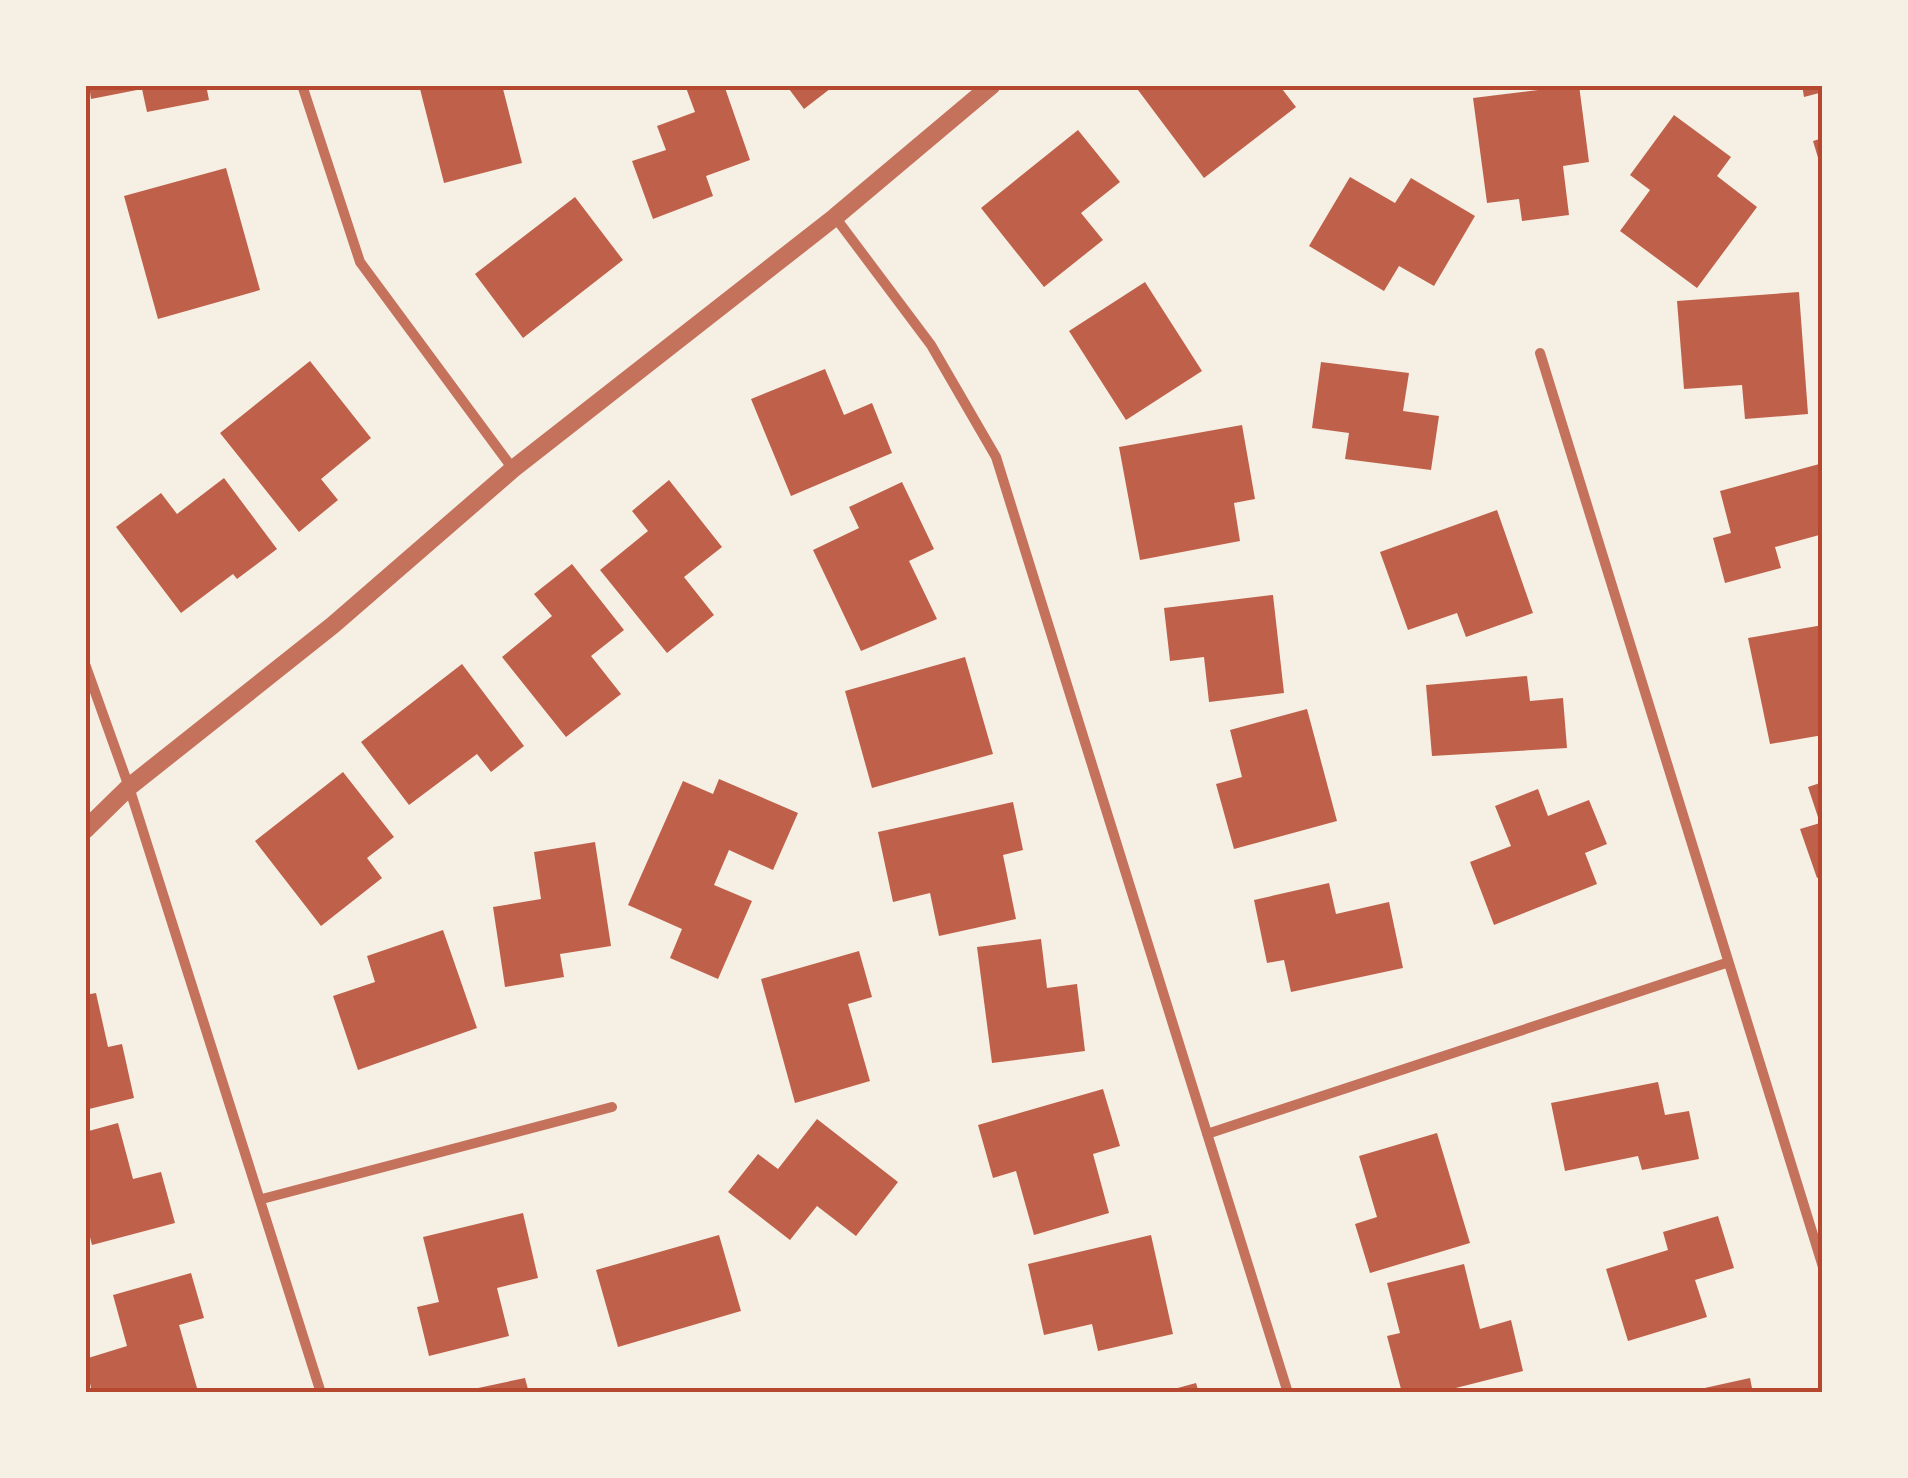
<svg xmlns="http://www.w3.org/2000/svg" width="1908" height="1478" font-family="Signika,sans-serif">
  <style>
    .building { fill: #bf614a }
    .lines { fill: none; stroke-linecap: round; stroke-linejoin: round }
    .minor { stroke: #c5725c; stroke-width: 10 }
    .tertiary { stroke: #c5725c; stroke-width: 18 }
    .neatline { fill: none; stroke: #b5482f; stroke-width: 4 }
  </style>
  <rect width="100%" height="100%" fill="#f6efe4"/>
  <path class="building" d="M 89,85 L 206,85 L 209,100 L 147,112 L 142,89 L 91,99 Z
    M 419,85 L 502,85 L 522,163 L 444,183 Z
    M 685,85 L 724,85 L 750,160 L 706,176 L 713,196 L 653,219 L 632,161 L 666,150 L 657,126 L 695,112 Z
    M 786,85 L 835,85 L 804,109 Z
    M 1145,85 L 1279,85 L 1296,107 L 1204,178 L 1138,90 Z
    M 1579,85 L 1589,162 L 1563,166 L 1569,215 L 1522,221 L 1519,199 L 1487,203 L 1473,98 Z
    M 1802,85 L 1823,85 L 1823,92 L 1804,97 Z
    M 1674,115 L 1731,157 L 1717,176 L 1757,207 L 1697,288 L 1620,231 L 1650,190 L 1630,175 Z
    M 1078,130 L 1120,182 L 1081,213 L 1103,240 L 1044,287 L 981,208 Z
    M 1823,138 L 1823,171 L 1822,171 L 1813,141 Z
    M 226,168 L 260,290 L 158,319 L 124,196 Z
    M 1350,177 L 1395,203 L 1411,178 L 1475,216 L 1434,286 L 1399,266 L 1384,291 L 1309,246 Z
    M 575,197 L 623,260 L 523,338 L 475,274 Z
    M 1145,282 L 1202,371 L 1126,420 L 1069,331 Z
    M 1799,292 L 1808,414 L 1745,419 L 1742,385 L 1684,389 L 1677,301 Z
    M 310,361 L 371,438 L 321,479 L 338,500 L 299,532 L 220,433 Z
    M 1321,362 L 1409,373 L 1403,411 L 1439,416 L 1431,470 L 1345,459 L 1349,433 L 1312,428 Z
    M 825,369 L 844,415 L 872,403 L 892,453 L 791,496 L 751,399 Z
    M 1242,425 L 1255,499 L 1234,503 L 1240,541 L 1140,560 L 1119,447 Z
    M 1823,463 L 1823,534 L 1775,547 L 1781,568 L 1725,583 L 1713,538 L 1731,533 L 1720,491 Z
    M 224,478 L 277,549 L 237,579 L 233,574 L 181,613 L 116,527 L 161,493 L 177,514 Z
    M 669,480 L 722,547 L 684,577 L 714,615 L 667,653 L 600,570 L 648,531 L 632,511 Z
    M 902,482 L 934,549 L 909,561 L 937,619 L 861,651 L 813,550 L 859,528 L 849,507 Z
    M 1497,510 L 1533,613 L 1466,637 L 1457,613 L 1408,630 L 1380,552 Z
    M 572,564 L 624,630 L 591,656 L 621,694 L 566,737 L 502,657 L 552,616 L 534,594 Z
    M 1273,595 L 1284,693 L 1209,702 L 1204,657 L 1170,661 L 1164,608 Z
    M 1823,625 L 1823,735 L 1770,744 L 1748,638 Z
    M 965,657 L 993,754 L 872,788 L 845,691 Z
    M 462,664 L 524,746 L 491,772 L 477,754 L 409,805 L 361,742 Z
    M 1527,676 L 1530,701 L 1563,698 L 1567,748 L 1432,756 L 1426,685 Z
    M 1307,709 L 1337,821 L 1234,849 L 1216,784 L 1242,777 L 1230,730 Z
    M 343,772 L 394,837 L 367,858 L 382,878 L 321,926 L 255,841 Z
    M 719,779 L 798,813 L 773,870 L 729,850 L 714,885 L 752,901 L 718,979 L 670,958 L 682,929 L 628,905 L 683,781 L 713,794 Z
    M 1823,782 L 1823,876 L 1817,878 L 1800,829 L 1820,823 L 1808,787 Z
    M 1538,789 L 1548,816 L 1589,800 L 1607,844 L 1585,853 L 1597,884 L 1494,925 L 1470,862 L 1511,846 L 1495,806 Z
    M 1013,802 L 1023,850 L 1003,855 L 1016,919 L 939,936 L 930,893 L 893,902 L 878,832 Z
    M 595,842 L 611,946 L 560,954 L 564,977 L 505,987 L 493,907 L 541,899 L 534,852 Z
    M 1329,883 L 1336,914 L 1389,902 L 1403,968 L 1291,992 L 1284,960 L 1267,963 L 1254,900 Z
    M 443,930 L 477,1028 L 358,1070 L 333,996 L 375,982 L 367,956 Z
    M 1041,939 L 1047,988 L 1077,984 L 1085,1051 L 992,1063 L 977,947 Z
    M 859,951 L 872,997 L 848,1004 L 870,1081 L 795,1103 L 761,979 Z
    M 96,993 L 108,1047 L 122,1044 L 134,1098 L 85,1110 L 85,995 Z
    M 1658,1082 L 1665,1115 L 1689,1111 L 1699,1159 L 1642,1170 L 1638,1156 L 1565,1171 L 1551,1103 Z
    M 1103,1089 L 1120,1146 L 1093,1154 L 1109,1213 L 1034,1235 L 1016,1171 L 993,1178 L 978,1125 Z
    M 817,1119 L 898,1182 L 856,1236 L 817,1206 L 790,1240 L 728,1192 L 758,1154 L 778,1169 Z
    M 118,1123 L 133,1179 L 161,1172 L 175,1223 L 92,1245 L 85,1218 L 85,1132 Z
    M 1437,1133 L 1470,1243 L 1370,1273 L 1355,1224 L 1377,1217 L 1359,1156 Z
    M 523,1213 L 538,1278 L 497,1288 L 509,1336 L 429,1356 L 417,1307 L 439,1302 L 423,1237 Z
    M 1718,1216 L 1734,1268 L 1695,1280 L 1707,1317 L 1628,1341 L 1606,1269 L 1668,1250 L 1663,1232 Z
    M 719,1235 L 741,1311 L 618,1347 L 596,1270 Z
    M 1151,1235 L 1173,1334 L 1098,1351 L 1092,1324 L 1044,1335 L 1028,1264 Z
    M 1464,1264 L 1480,1329 L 1511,1320 L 1523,1371 L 1436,1393 L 1402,1393 L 1387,1336 L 1400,1333 L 1387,1283 Z
    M 191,1273 L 204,1318 L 179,1325 L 197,1388 L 180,1393 L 92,1393 L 85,1359 L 127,1346 L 113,1295 Z
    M 525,1378 L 529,1393 L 464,1393 L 464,1391 Z
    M 1750,1378 L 1753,1393 L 1691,1393 L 1691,1391 Z
    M 1196,1383 L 1199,1393 L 1163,1393 L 1163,1392 Z"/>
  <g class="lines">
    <path class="minor" d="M 302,85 L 360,262 L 513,469
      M 835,217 L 931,345 L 996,457 L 1288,1393
      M 1540,353 L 1823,1267
      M 85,664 L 129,787 L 321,1393
      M 1207,1134 L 1726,963
      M 262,1199 L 612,1107"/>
    <path class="tertiary" d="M 85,830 L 129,787 L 333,625 L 513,469 L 835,217 L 992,85"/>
  </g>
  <rect width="1908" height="1478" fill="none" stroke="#f6efe4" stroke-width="175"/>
  <rect x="88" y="88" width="1732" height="1302" class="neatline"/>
</svg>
